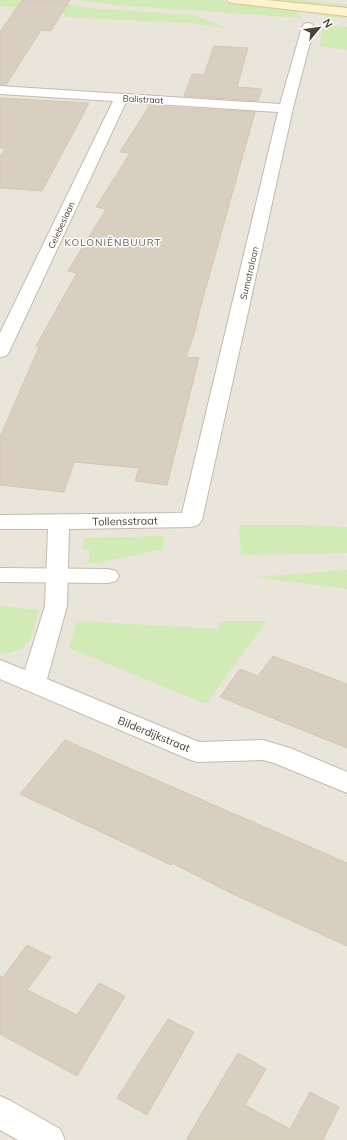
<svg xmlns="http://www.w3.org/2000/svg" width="347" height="1140" font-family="Mulish,sans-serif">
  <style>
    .residential { fill: #eae5da }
    .green { fill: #d2eab5 }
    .building { fill: #d8cfc1; stroke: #d3c7b4 }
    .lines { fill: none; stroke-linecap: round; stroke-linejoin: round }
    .minor-casing { stroke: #c2bbae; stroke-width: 2 }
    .tertiary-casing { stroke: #c2bbae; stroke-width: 2 }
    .secondary-casing { stroke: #d6c79b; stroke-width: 2 }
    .minor { fill: #fff; fill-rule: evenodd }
    .tertiary { fill: #fff; fill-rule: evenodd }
    .secondary { fill: #fff3cd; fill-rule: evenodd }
    .labels { text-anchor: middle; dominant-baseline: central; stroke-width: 3; stroke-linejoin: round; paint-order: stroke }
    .far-street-label { font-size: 9px; fill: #4b4439; stroke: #fff }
    .far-neighbourhood-label { font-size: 10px; letter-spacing: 1px; fill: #6e6250; stroke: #fff }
    .street-label { font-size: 11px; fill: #4b4439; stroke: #fff }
  </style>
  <rect width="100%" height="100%" fill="#f6f3ec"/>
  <path class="residential" d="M 0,0 L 347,0 L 347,1140 L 0,1140 Z"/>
  <path class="green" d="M 0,0 L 53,0 L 86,8 L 193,15 L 227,28 L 187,23 L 65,17 L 64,12 L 0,6 Z
    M 78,0 L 217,0 L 347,14 L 347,18 L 327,17 L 312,12 L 299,11 L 297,14 L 302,18 L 115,5 Z
    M 254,0 L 301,0 L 347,5 L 347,9 Z
    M 329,26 L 347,27 L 347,50 L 319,46 L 323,28 Z
    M 239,525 L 305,525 L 347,527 L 347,553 L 241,555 Z
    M 163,536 L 163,549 L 98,563 L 88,563 L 90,550 L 82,549 L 84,538 Z
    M 347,570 L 347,589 L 255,577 Z
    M 0,606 L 39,610 C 31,638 33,651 0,654 Z
    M 77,621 L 218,629 L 220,621 L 267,621 L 206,704 L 69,648 Z"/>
  <path class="building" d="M 22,0 L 70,0 L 51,31 L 41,30 L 6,85 L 0,85 L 0,32 Z
    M 214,46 L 248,48 L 237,87 L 262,89 L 258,101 L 184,96 L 192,74 L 204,75 Z
    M 0,98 L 89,103 L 42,191 L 0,188 L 0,157 L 5,148 L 0,148 Z
    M 149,106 L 255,112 L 200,309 L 195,331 L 186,357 L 199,358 L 167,485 L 135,481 L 139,468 L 74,462 L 64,492 L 0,485 L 0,437 L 39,347 L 36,346 L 77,273 L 68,271 L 106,209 L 96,207 L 130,153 L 120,152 Z
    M 273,656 L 347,684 L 347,748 L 220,697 L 240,669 L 258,676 Z
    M 65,740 L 347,863 L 347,946 L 233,894 L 172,863 L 171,865 L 20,794 Z
    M 27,945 L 51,957 L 27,990 L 77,1015 L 99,983 L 125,996 L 77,1076 L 0,1034 L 0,976 L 3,977 Z
    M 168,1019 L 194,1032 L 147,1115 L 117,1098 Z
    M 238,1053 L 266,1069 L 245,1105 L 290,1129 L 310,1092 L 339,1107 L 323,1140 L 186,1140 Z"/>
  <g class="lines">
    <g class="minor-casing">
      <path id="minor" d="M 308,23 L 312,24 L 314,27 L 293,108 L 202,520 L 198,525 L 191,527 L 69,529 L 67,606 L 47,679 L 199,742 L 263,740 L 290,748 L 347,772 L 347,793 L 274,763 L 263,760 L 197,762 L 188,759 L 0,679 L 0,660 L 25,670 L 45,606 L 48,529 L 0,529 L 0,515 L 182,513 L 278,112 L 126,102 L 9,352 L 6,356 L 0,357 L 0,333 L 113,101 L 0,94 L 0,86 L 280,104 L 302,27 L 304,24 Z
        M 0,1096 L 11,1101 L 60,1129 L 65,1140 L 18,1140 L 0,1130 Z"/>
    </g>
    <g class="tertiary-casing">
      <path id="tertiary" d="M 0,568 L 108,569 L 116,571 L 119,576 L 116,581 L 108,583 L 0,582 Z"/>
    </g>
    <g class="secondary-casing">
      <path id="secondary" d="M 227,0 L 266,0 L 347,8 L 347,16 L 233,3 L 229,2 Z"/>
    </g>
    <use href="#minor" class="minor"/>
    <use href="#tertiary" class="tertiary"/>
    <use href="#secondary" class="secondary"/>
  </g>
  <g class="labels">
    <g class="far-street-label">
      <text transform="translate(143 99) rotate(3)">Balistraat</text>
      <text transform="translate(61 225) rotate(-65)">Celebeslaan</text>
      <text transform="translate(249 273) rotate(-77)">Sumatralaan</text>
    </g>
    <g class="far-neighbourhood-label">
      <text x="113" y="242">KOLONIËNBUURT</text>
    </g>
    <g class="street-label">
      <text transform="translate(125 521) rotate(-1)">Tollensstraat</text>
      <text transform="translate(154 734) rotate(22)">Bilderdijkstraat</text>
    </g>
  </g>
  <g transform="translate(319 28) rotate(61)" stroke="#ffffff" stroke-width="3" paint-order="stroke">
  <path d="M0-3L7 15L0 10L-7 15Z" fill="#4b4439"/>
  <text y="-6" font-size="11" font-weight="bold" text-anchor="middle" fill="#4b4439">N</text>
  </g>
</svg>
